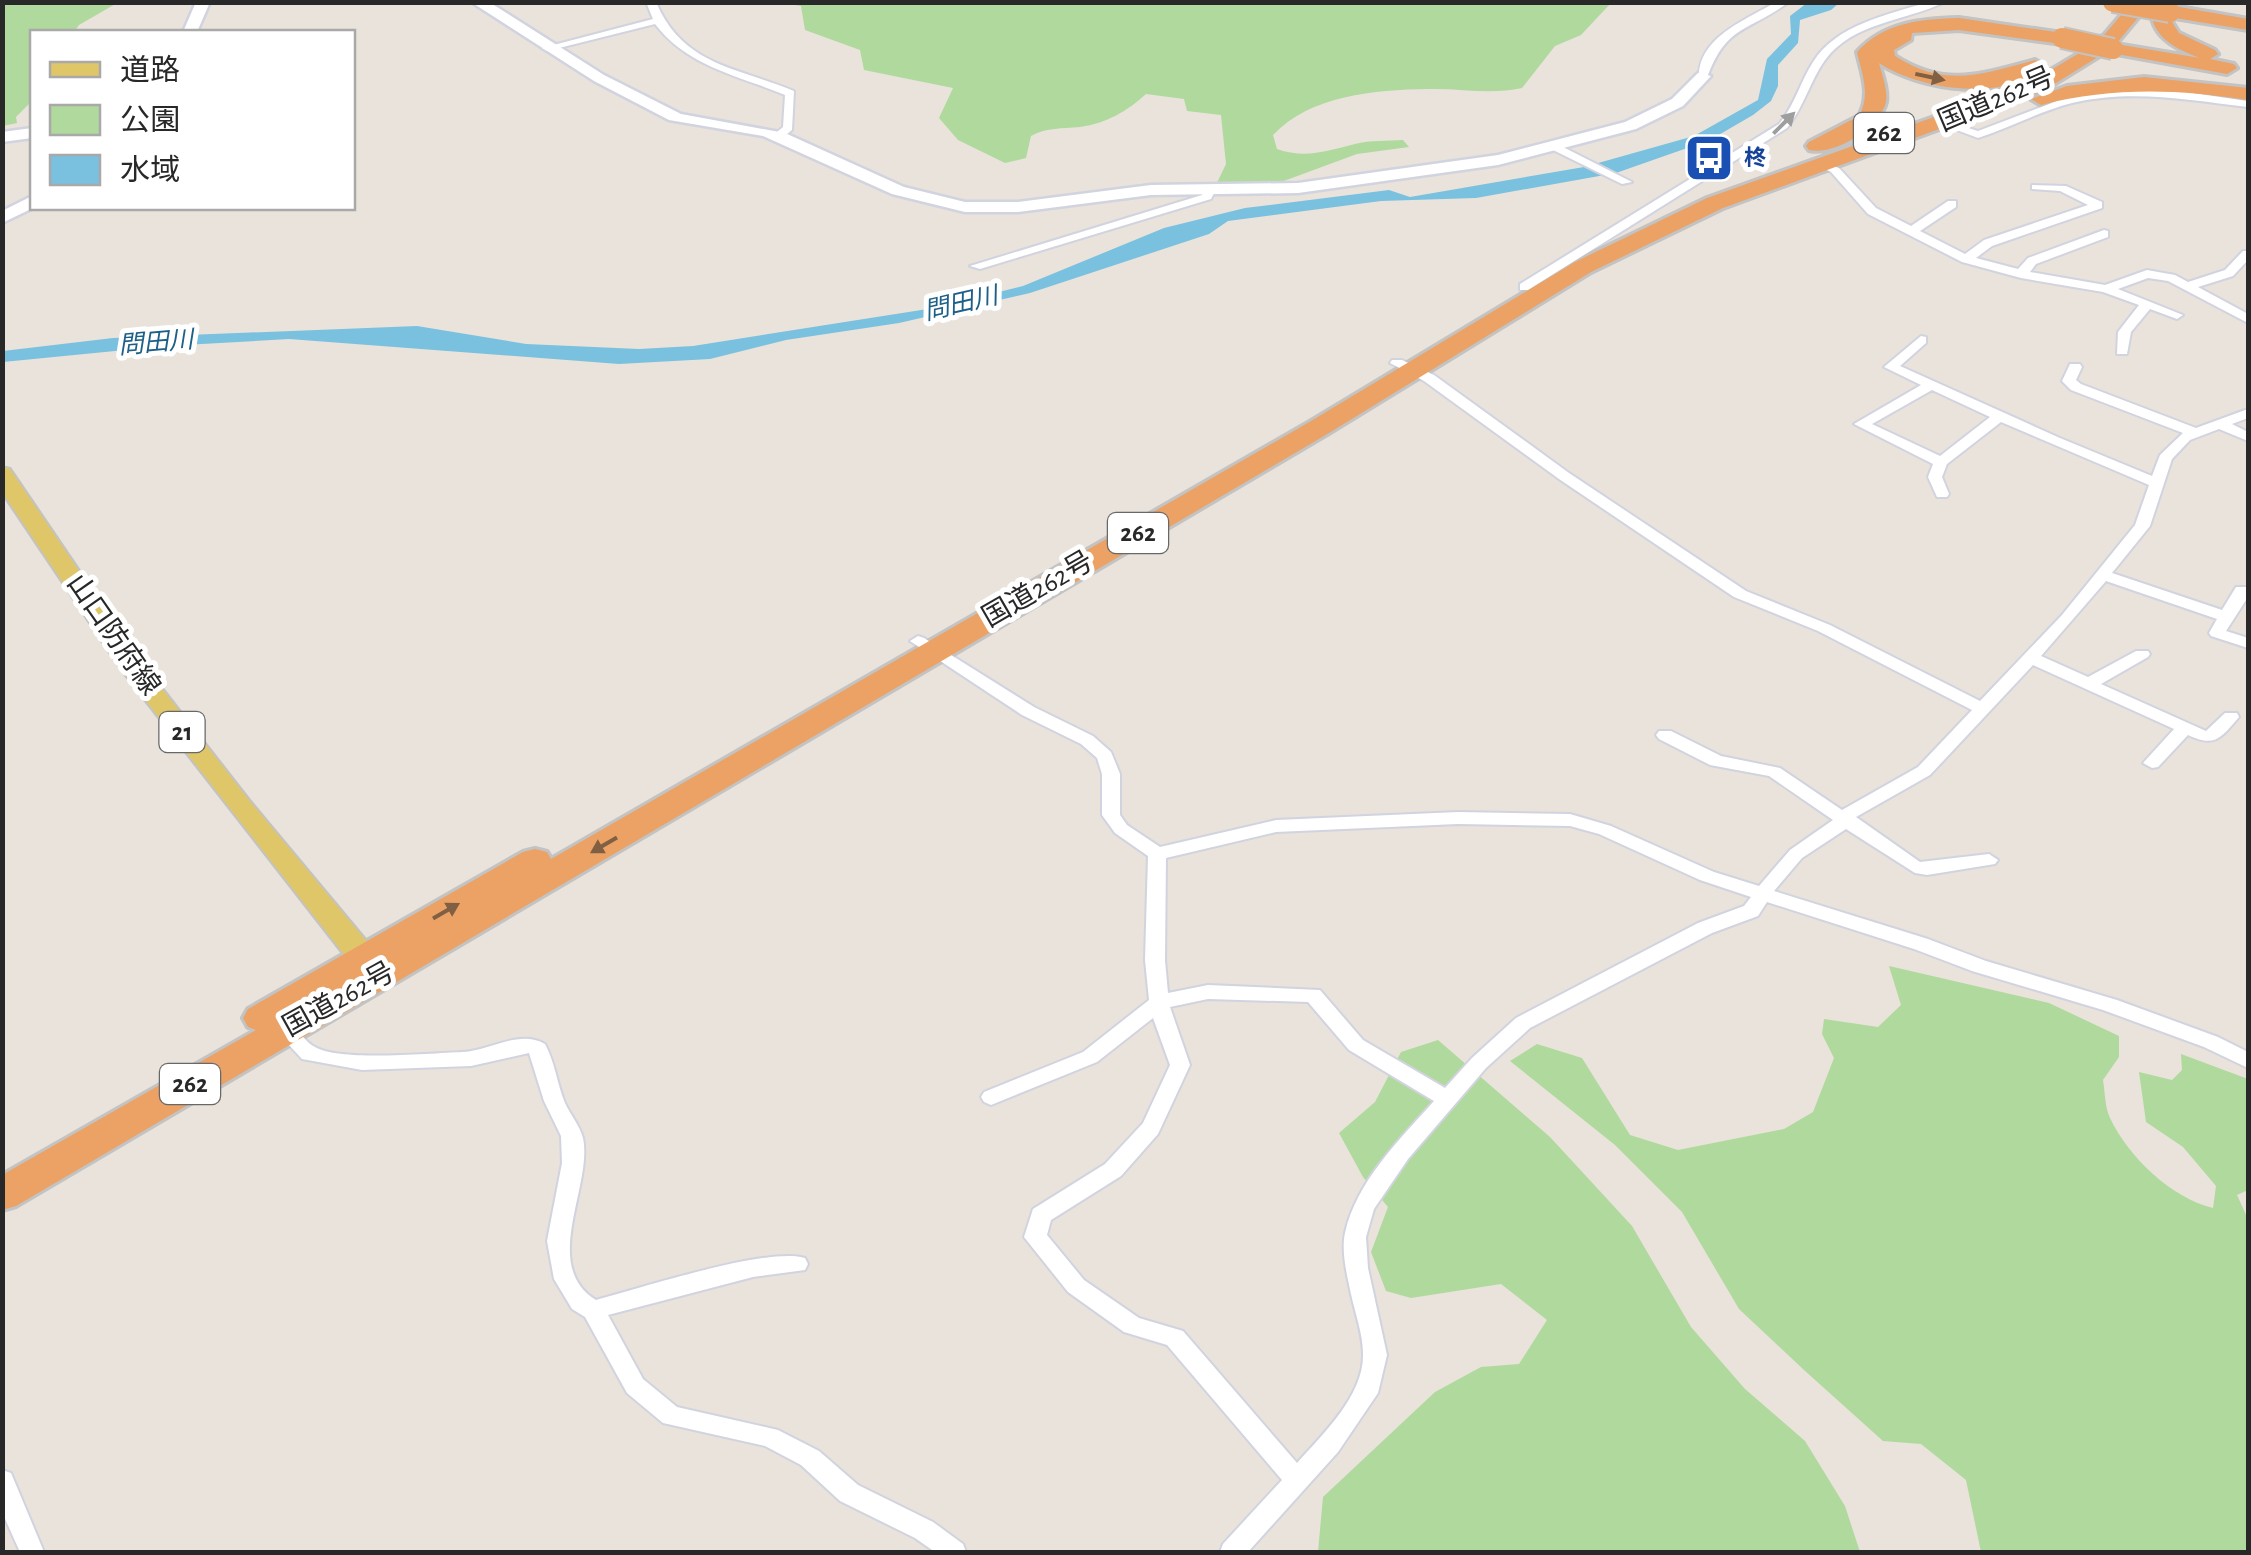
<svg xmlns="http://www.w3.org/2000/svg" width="2251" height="1555" font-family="'Alegreya Sans','Noto Sans JP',sans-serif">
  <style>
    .green { fill: #b0d99d }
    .water { fill: #79c1df }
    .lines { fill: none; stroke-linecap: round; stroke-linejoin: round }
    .street-casing { stroke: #d1d3df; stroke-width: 4 }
    .secondary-casing { stroke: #d1d3df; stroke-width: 5 }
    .primary-casing { stroke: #c3c3c3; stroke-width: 4 }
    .highway-casing { stroke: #c3c3c3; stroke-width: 6 }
    .street { fill: #fff; fill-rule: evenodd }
    .secondary { fill: #fff; fill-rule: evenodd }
    .primary { fill: #dfc769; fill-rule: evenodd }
    .highway { fill: #eba264; fill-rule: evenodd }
    .highway-bridge-casing { stroke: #c3c3c3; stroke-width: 24; stroke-linecap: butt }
    .highway-bridge { stroke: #eba264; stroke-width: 20 }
    .oneway { fill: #805f43 }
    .oneway2 { fill: #9e9e9e }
    .labels { text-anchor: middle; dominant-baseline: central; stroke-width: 10; stroke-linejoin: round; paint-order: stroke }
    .far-transit-label { font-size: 22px; font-weight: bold; fill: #164399; stroke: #fff; text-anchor: start }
    .shield { fill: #fff; stroke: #686868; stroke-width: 2.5 }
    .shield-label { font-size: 25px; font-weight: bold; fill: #282828 }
    .far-water-label { font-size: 25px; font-style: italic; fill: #1c5f87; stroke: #fff }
    .street-label { font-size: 28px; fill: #282828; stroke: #fff }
  </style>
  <rect width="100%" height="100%" fill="#e9e3db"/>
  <path class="green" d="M 3,2 L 117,3 L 79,25 L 74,32 L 32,32 L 32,101 L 16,117 L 17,123 L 3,126 Z
    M 782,3 L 1611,3 L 1581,35 L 1555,46 L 1522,88 C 1490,95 1461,88 1428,89 C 1374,90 1311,95 1273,135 L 1277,149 C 1305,159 1327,151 1355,144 C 1370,140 1388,141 1403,140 L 1409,147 L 1357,154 L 1281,182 L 1215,187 L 1226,164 L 1221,115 L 1187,111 L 1184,99 L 1146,94 C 1126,112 1107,123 1080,127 C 1061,129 1048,127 1031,136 L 1026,158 L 1005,163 L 958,140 L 939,118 L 953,88 L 864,70 L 860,50 L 805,30 L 801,6 Z
    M 1889,966 L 2049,1003 L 2119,1036 L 2119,1057 L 2103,1080 C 2105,1092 2105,1108 2110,1118 C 2129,1158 2172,1198 2213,1208 L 2216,1186 L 2183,1147 L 2146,1122 L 2139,1072 L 2172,1080 L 2182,1070 L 2181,1054 L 2248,1079 L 2248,1190 L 2237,1195 L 2248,1219 L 2248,1552 L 1981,1552 L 1966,1480 L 1921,1444 L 1883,1441 L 1804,1370 L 1739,1309 L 1682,1212 L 1615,1145 L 1510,1061 L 1537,1044 L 1582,1058 L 1630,1135 L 1678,1150 L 1784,1129 L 1813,1112 L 1834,1058 L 1822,1034 L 1824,1019 L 1878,1027 L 1901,1005 Z
    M 1438,1040 L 1550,1137 L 1632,1226 L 1691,1327 L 1745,1389 L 1805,1441 L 1845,1506 L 1860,1552 L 1318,1552 L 1323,1497 L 1435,1392 L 1481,1367 L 1519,1364 L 1547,1320 L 1501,1284 L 1411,1298 L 1386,1291 L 1371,1252 L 1388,1207 L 1363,1177 L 1339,1133 L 1375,1102 L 1401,1052 Z"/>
  <path class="water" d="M 1807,3 L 1839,3 L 1831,10 L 1800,20 L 1798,43 L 1778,65 L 1778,86 L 1771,101 L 1753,115 L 1710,140 L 1616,173 L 1476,198 L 1381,201 L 1228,221 L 1209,234 L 1030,293 L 899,323 L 786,340 L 710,359 L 619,364 L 289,339 L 166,346 L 3,362 L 3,351 L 113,338 L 417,326 L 526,344 L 639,349 L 693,346 L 934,308 L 1023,286 L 1164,228 L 1245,208 L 1389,190 L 1410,197 L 1584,167 L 1694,136 L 1758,100 L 1767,59 L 1791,34 L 1790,16 Z"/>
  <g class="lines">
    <g class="street-casing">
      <path id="street" d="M 646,2 L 656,2 C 683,66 737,67 794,91 L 792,130 L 782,138 L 772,136 L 783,127 L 785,95 C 737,75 688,67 655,24 L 547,51 L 542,48 L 653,19 Z
        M 1776,2 L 1789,2 C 1747,33 1727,24 1707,78 L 1699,78 C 1698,37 1746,20 1776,2 Z
        M 1928,2 L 1945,2 C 1906,21 1853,22 1825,60 C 1810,81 1804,107 1787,128 L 1528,290 L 1520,290 L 1520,284 L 1779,124 C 1795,105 1800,82 1813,62 C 1837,24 1888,15 1928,2 Z
        M 2118,89 L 2172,90 L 2248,101 L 2248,107 C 2188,100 2132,89 2072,103 C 2040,111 2010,128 1978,138 L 1938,123 L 1943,120 L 1978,131 L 2062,99 Z
        M 1551,145 L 1559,145 L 1632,182 L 1622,184 L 1551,149 Z
        M 1820,161 L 1839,168 L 1876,208 L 1911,226 L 1948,201 L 1956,201 L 1956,207 L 1920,231 L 1965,254 L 1984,240 L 2088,205 L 2060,191 L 2032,189 L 2032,185 L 2066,186 L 2102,202 L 2102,208 L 1992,246 L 1976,258 L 2018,269 L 2028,258 L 2104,230 L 2108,231 L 2108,237 L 2036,264 L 2030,272 L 2105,285 L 2147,270 L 2175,275 L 2188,282 L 2225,270 L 2243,251 L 2248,251 L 2248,260 L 2233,276 L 2198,287 L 2248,314 L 2248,323 L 2168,281 L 2148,278 L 2118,289 L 2183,315 L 2177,319 L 2150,309 L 2131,332 L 2127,354 L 2117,354 L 2118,332 L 2139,305 L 2103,292 L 2021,278 L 1962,262 L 1868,214 L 1831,172 L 1814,164 Z
        M 1205,189 L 1215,191 L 1211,199 L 980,269 L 970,266 L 1202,195 Z
        M 1921,336 L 1926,337 L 1926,343 L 1900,366 L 2060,438 L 2152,476 L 2160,455 L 2183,433 L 2071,390 L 2062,381 L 2070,364 L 2080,364 L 2082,367 L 2076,380 L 2081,384 L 2196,428 L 2248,409 L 2248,418 L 2232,424 L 2248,432 L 2248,441 L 2219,429 L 2190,440 L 2172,459 L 2150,526 L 2112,573 L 2222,610 L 2236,587 L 2248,587 L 2248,597 L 2226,631 L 2248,638 L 2248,648 L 2211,636 L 2209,633 L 2217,619 L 2106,581 L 2041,656 L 2088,677 L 2136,651 L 2148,651 L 2150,654 L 2148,657 L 2101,684 L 2206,731 L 2225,713 L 2237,713 L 2239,717 C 2221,738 2215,748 2188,735 L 2158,767 L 2152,768 L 2143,763 L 2174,729 L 2033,665 L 1930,775 L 1856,817 L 1920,862 L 1989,854 L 1998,860 L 1995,864 L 1927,875 L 1915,873 L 1846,829 L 1802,858 L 1774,891 L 1928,939 L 1986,961 L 2117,1000 L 2218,1037 L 2248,1052 L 2248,1068 L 2204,1047 L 2103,1010 L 1972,971 L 1914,949 L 1767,902 L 1758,916 L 1712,933 L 1530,1028 L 1486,1068 L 1408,1159 L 1374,1209 L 1366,1237 L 1368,1268 L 1387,1355 L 1378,1393 L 1338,1452 L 1248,1552 L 1220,1552 L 1223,1544 L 1282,1480 L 1167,1345 L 1124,1332 L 1068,1292 L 1024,1237 L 1033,1209 L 1105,1164 L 1143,1123 L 1170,1065 L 1153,1018 L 1097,1062 L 991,1105 L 984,1102 L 981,1097 L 984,1092 L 1083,1052 L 1149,1000 L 1145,960 L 1148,856 L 1115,833 L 1102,815 L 1102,774 L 1097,758 L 1081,744 L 1022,715 L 910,641 L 918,636 L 924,638 L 1034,707 L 1093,736 L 1111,752 L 1120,774 L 1120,815 L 1127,825 L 1160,847 L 1276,820 L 1458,812 L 1570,814 L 1611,826 L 1714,872 L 1759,886 L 1790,850 L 1833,820 L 1769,776 L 1710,765 L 1659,739 L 1656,735 L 1659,731 L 1671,731 L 1721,756 L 1780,768 L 1842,810 L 1918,767 L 1972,710 L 1818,631 L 1734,597 L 1559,479 L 1424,381 L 1390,363 L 1392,360 L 1402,360 L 1434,375 L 1569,473 L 1746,591 L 1830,625 L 1980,701 L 2062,615 L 2135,525 L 2149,485 L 2001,422 L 1947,464 L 1942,477 L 1949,494 L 1947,497 L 1937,497 L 1928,477 L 1933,464 L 1854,424 L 1921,385 L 1884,367 ZM 1932,390 L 1990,417 L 1940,456 L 1872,424 ZM 1458,824 L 1570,826 L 1599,834 L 1700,880 L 1751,897 L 1744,906 L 1698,923 L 1516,1018 L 1472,1058 L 1445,1088 L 1363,1040 L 1320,990 L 1208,985 L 1168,993 L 1165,960 L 1166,858 L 1276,832 ZM 1208,999 L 1308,1002 L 1349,1050 L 1434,1101 C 1400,1139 1356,1182 1345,1233 C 1341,1252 1347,1275 1351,1294 C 1355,1313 1363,1334 1363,1354 C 1364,1395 1323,1434 1297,1463 L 1183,1331 L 1139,1318 L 1084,1280 L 1047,1235 L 1051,1220 L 1121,1176 L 1158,1134 L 1190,1065 L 1170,1007 Z
        M 285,1023 C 299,1027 303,1041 315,1047 C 341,1062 430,1053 463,1052 C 490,1051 519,1029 545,1044 C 555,1062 557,1084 565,1103 C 570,1114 580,1126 583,1138 C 593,1186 540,1266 596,1300 C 637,1289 770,1246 805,1258 L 808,1264 L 805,1270 L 753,1277 L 608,1315 L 643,1379 L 677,1407 L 778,1430 L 819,1451 L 858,1485 L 933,1522 L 963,1544 L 966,1552 L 935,1552 L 915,1538 L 840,1501 L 801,1465 L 765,1446 L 663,1423 L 627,1393 L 585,1317 L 572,1309 L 554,1279 L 547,1241 L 562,1163 L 561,1136 L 544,1101 L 529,1053 L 471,1066 L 362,1070 L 302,1059 L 275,1030 L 278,1025 Z
        M 2,1470 L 11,1473 L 44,1552 L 20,1552 L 2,1512 Z"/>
    </g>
    <g class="secondary-casing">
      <path id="secondary" d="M 196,2 L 210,2 L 197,32 L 183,32 Z
        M 471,2 L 489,2 L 604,75 L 681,114 L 785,133 L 904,187 L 965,202 L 1018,202 L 1151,185 L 1298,183 L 1498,155 L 1625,122 L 1672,99 L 1698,73 L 1711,76 L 1683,106 L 1636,129 L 1498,165 L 1298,193 L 1151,195 L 1018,212 L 965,212 L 892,194 L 763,136 L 669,120 L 594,81 Z
        M 32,128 L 32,138 L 2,142 L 2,132 Z
        M 32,196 L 33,208 L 2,223 L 2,211 Z"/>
    </g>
    <g class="primary-casing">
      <path id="primary" d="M 2,467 L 10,469 L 139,659 L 249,800 L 389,968 L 393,976 L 389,984 L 378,987 L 367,984 L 121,669 L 2,492 Z"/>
    </g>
    <g class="highway-casing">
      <path id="highway" d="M 2132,2 L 2151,2 L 2116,44 L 2200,58 C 2173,48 2148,35 2151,2 L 2248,19 L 2248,30 L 2169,17 L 2179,33 L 2215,50 L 2218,54 L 2210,59 L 2234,64 L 2237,68 L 2227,74 L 2106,52 L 2043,91 L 1723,208 L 1591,272 L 1329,433 L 16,1206 L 2,1210 L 2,1175 L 256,1030 L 248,1027 L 243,1018 L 248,1009 L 523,852 L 535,849 L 547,852 L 551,859 L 1311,421 L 1575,262 L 1707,198 L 2029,83 L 2086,49 L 2105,34 Z
        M 1959,18 L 2069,34 L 2071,38 L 2062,44 L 1959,30 L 1912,33 L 1911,40 L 1894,50 L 1895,56 C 1946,89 1982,74 2035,60 L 2045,66 C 2006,103 1920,90 1879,63 C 1882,75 1888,90 1886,102 C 1880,128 1834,156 1809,150 L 1806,146 L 1809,142 L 1859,116 C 1871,95 1862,74 1857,52 C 1884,22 1922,19 1959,18 Z
        M 2144,77 L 2248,88 L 2248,100 C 2176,89 2112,87 2041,105 L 2031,99 L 2067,86 Z"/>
    </g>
    <use href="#street" class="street"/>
    <use href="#secondary" class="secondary"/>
    <use href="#primary" class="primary"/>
    <use href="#highway" class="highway"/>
    <g class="highway-bridge-casing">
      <path id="highway-bridge" d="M 2113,2 L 2170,12
        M 2062,38 L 2113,49"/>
    </g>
    <use href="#highway-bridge" class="highway-bridge"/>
  </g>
  <defs><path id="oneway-solid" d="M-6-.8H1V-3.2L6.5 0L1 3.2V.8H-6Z" transform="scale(2.5)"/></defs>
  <g class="oneway">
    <use href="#oneway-solid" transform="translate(1930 77) rotate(12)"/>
    <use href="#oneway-solid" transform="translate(604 845) rotate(150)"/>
    <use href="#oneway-solid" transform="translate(446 911) rotate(-30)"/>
  </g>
  <use class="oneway2" href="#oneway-solid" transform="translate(1784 123) rotate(-45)"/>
  <defs>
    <g id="bus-square" transform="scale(2.5)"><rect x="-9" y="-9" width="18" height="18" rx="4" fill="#1a4fb4" stroke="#fff"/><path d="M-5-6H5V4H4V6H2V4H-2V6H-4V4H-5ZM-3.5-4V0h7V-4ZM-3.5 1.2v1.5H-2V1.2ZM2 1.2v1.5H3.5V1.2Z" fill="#fff"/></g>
  </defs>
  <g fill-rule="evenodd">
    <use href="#bus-square" x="1709" y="158"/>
  </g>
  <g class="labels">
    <g class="far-transit-label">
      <text x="1744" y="158">柊</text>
    </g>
    <g class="shield">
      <rect x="1854" y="113" width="60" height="40" rx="8"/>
      <rect x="1108" y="513" width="60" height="40" rx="8"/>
      <rect x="159.5" y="712" width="45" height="40" rx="8"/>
      <rect x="160" y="1064" width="60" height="40" rx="8"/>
    </g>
    <g class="shield-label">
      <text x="1884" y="133">262</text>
      <text x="1138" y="533">262</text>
      <text x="182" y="732">21</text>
      <text x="190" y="1084">262</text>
    </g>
    <g class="far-water-label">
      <text transform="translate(961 304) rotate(-13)">問田川</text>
      <text transform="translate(156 343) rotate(-5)">問田川</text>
    </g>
    <g class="street-label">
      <text transform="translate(1996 100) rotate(-23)">国道262号</text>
      <text transform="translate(1038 590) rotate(-30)">国道262号</text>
      <text transform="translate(113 635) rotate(55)">山口防府線</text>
      <text transform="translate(339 1000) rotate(-29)">国道262号</text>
    </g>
  </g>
  <rect width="2251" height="1555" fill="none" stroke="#282828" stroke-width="10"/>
  <rect x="30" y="30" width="325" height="180" fill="#ffffff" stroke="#a9a9a9" stroke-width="2.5"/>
  <rect x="50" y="62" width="50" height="15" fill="#dfc769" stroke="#a9a9a9" stroke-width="2.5"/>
  <text x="120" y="80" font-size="30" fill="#282828">道路</text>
  <rect x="50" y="105" width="50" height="30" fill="#b0d99d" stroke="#a9a9a9" stroke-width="2.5"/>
  <text x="120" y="130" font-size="30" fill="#282828">公園</text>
  <rect x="50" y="155" width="50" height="30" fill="#79c1df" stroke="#a9a9a9" stroke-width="2.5"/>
  <text x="120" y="180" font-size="30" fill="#282828">水域</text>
</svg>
